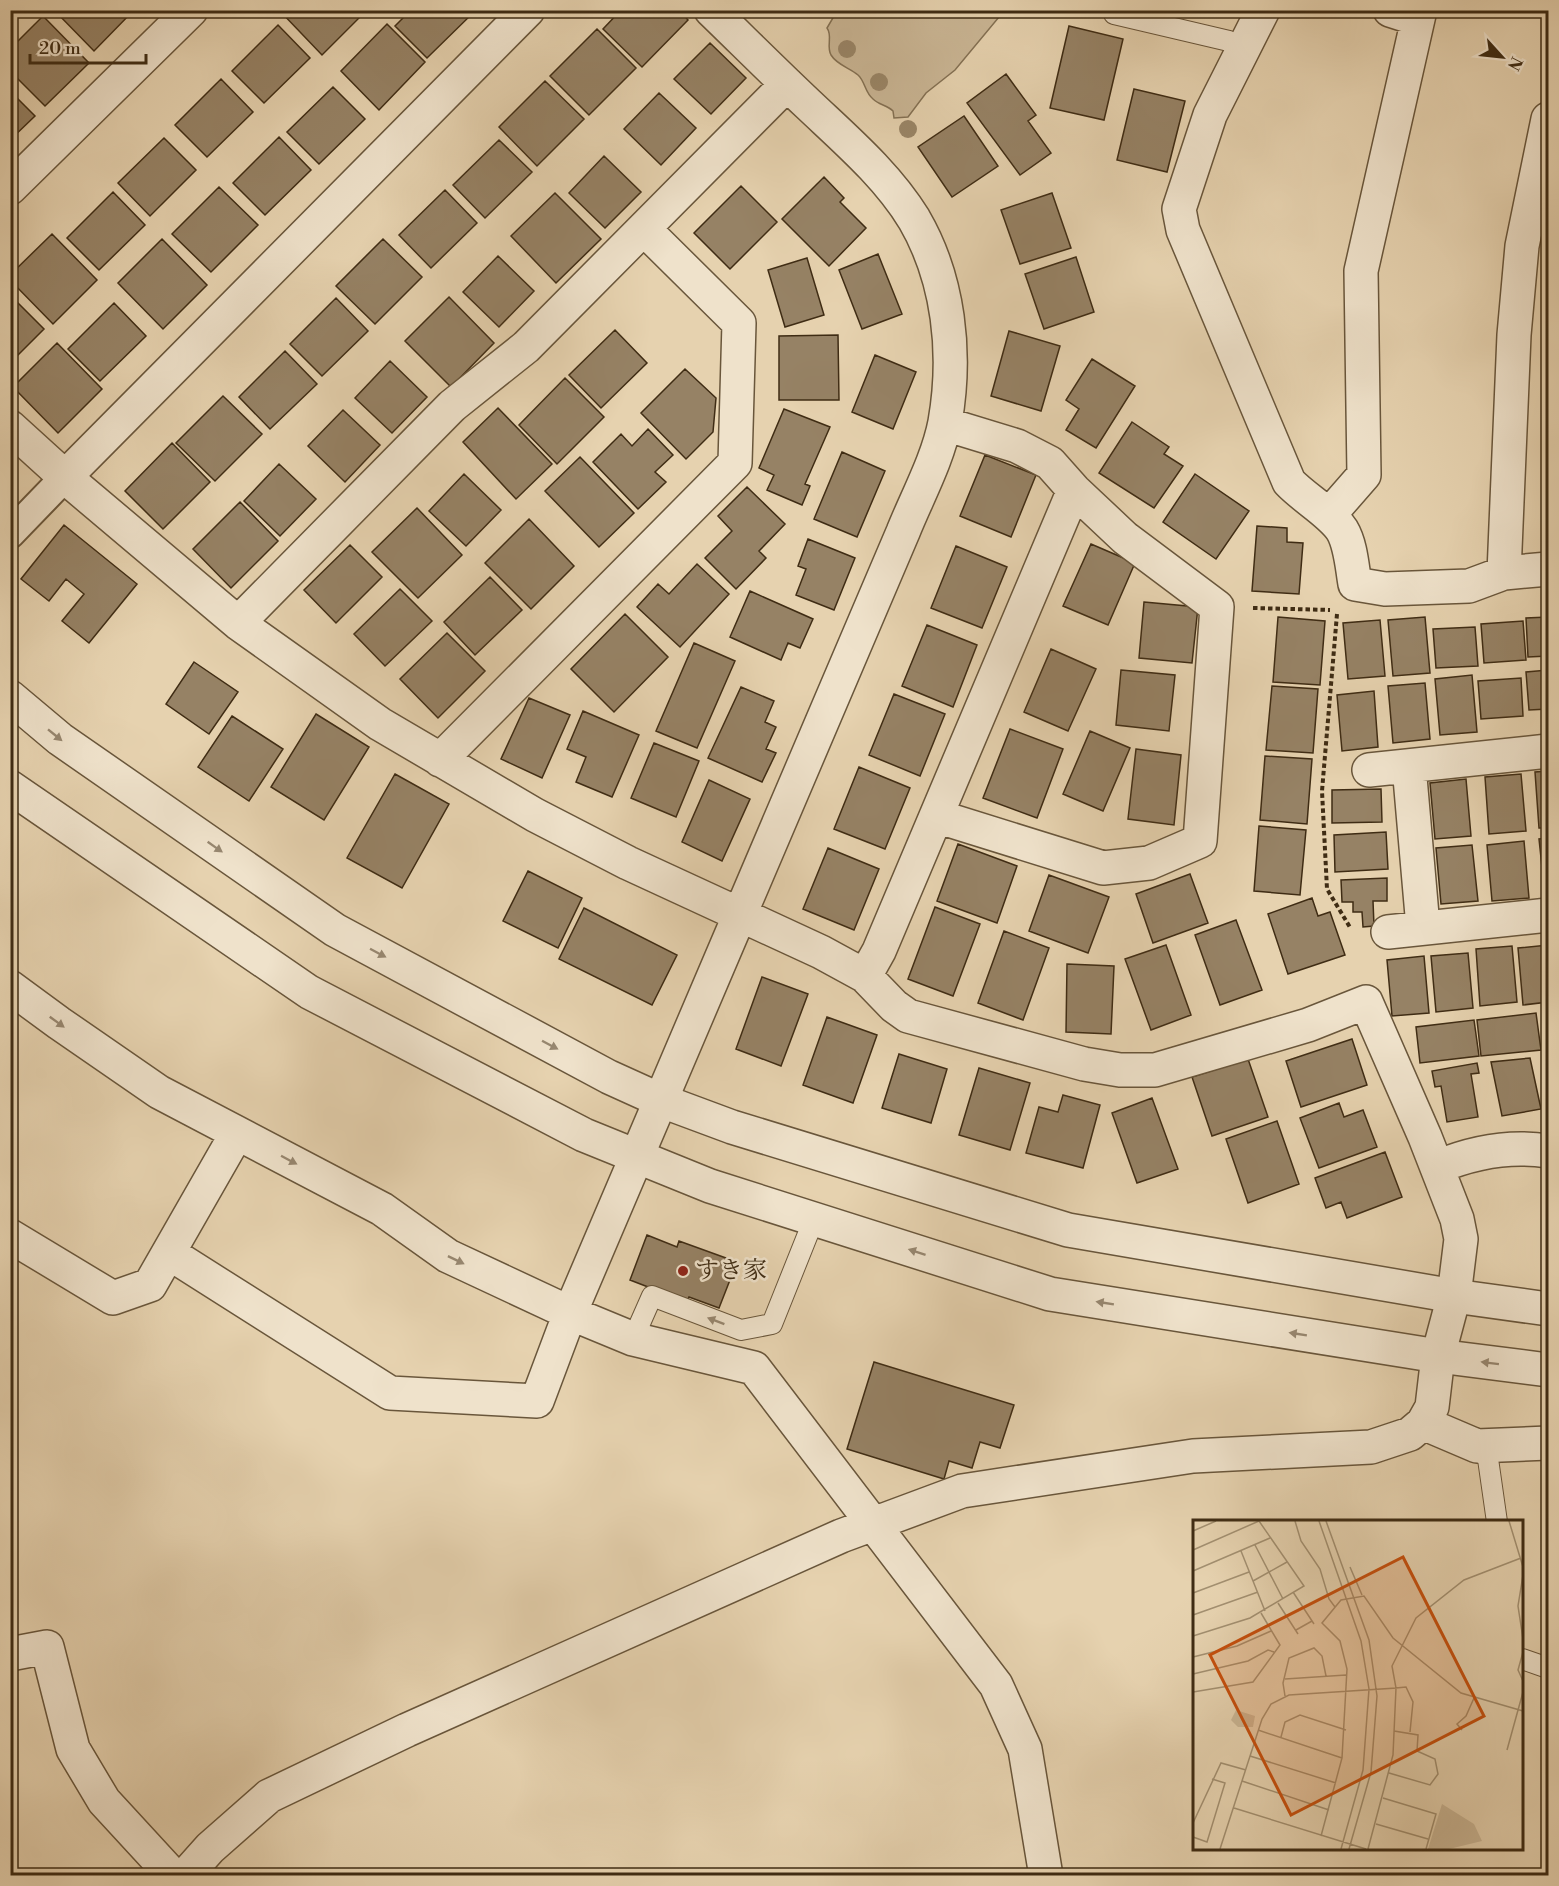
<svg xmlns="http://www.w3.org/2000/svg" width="1559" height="1886" font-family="'Libre Bodoni','Noto Serif JP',serif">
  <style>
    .green { fill: #cab695; stroke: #847154; stroke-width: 1.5 }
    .building { fill: #968265; stroke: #3f2c14; stroke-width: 1.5 }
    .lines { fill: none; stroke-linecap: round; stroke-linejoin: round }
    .service-casing { stroke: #69563b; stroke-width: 22 }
    .pedestrian-casing { stroke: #69563b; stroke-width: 32 }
    .minor-casing { stroke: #69563b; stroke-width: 36 }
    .tertiary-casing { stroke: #69563b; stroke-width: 36 }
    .path { stroke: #3f2c14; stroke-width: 4; stroke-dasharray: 4.5 3; stroke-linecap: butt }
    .service { stroke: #efe2cb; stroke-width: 20 }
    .pedestrian { stroke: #efe2cb; stroke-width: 28 }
    .minor { stroke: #efe2cb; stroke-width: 33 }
    .tertiary { stroke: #efe2cb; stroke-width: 33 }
    .tree { fill: #9a8668 }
    .oneway { fill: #978770 }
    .poi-dot { fill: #8f2418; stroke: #efe2cb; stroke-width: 2 }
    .labels { text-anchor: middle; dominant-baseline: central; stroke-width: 5; stroke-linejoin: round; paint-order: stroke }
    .poi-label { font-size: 24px; fill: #3f2c14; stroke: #efe2cb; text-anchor: start }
    .inset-road { fill: none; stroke: #a39071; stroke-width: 1.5 }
    .view { fill: #c6500e; fill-opacity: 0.15; stroke: #c6500e; stroke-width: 3 }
    .inset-edge { fill: none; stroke: #3f2c14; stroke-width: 3 }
  </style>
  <rect width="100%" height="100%" fill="#e6d2af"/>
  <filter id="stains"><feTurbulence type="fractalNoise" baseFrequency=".00333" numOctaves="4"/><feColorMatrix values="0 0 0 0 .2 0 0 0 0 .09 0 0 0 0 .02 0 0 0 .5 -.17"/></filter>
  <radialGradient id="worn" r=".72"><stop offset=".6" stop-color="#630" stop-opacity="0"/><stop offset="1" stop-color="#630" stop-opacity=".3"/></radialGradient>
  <path class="green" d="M 837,11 L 837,10 L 1004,11 L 955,70 L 926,93 L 908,117 L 894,118 L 893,111 C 887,105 879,105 873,99 C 865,93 865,81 858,75 C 850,68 837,65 831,55 C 826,46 833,36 827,28 Z"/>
  <path class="building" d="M 54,10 L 134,10 L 94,51 Z
    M 279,10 L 366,10 L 366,11 L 322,55 Z
    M 411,10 L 471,10 L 473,13 L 427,58 L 395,26 Z
    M 621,10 L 679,10 L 688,20 L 642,67 L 603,29 Z
    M 43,16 L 89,63 L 45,106 L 10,71 L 10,49 Z
    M 387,24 L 425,62 L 379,110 L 341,71 Z
    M 278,25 L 310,58 L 264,103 L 232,71 Z
    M 1069,26 L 1123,39 L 1104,120 L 1050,108 Z
    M 597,29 L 636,68 L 589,115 L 550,76 Z
    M 710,43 L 746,78 L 711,114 L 674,79 Z
    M 1006,74 L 1036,115 L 1028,121 L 1051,153 L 1020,175 L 967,103 Z
    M 221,79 L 253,112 L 207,157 L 175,125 Z
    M 545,81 L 584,119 L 537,166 L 499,127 Z
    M 333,87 L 365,119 L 319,164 L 287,132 Z
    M 1134,89 L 1185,101 L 1167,172 L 1117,160 Z
    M 10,91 L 35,116 L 10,140 Z
    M 659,93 L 696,128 L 661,165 L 624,129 Z
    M 964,116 L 998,166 L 952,197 L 918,147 Z
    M 279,137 L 311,170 L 265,215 L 233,183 Z
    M 164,138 L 196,170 L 150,216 L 118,183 Z
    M 499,140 L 532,172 L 485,218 L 453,185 Z
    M 604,156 L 641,192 L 605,228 L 569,193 Z
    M 824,177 L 844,198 L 840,202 L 866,228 L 829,266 L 782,219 Z
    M 741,186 L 777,222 L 730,269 L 694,233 Z
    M 219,187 L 258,225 L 211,272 L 172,234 Z
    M 445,190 L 477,223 L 431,268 L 399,235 Z
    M 113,192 L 145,225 L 99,270 L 67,238 Z
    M 555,193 L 601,239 L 556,283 L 511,236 Z
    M 1052,193 L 1071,248 L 1020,264 L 1001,210 Z
    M 52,234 L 97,280 L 53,324 L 10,280 L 10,275 Z
    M 162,239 L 207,285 L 163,329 L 118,283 Z
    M 383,239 L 422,277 L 375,324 L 336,286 Z
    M 878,254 L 902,314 L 862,329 L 839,270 Z
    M 498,256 L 534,291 L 499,327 L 463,292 Z
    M 1076,257 L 1094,312 L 1044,329 L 1025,274 Z
    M 807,258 L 824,315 L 785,327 L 768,270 Z
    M 10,295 L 44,329 L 10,363 Z
    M 449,297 L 494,343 L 451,387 L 405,341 Z
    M 336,298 L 368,331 L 322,376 L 290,344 Z
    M 114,303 L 146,336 L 100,381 L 68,349 Z
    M 615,330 L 647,363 L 601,408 L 569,375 Z
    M 1009,331 L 1060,346 L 1041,411 L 991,396 Z
    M 838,335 L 839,400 L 779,400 L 779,336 Z
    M 57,343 L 102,389 L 58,433 L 13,387 Z
    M 285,351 L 317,384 L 270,429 L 239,397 Z
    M 875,355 L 916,372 L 893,429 L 852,412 Z
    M 1092,359 L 1135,386 L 1096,448 L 1066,430 L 1079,409 L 1066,400 Z
    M 390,361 L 427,397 L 392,433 L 355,398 Z
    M 685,369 L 716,398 L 713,432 L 686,459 L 641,413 Z
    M 565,378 L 604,417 L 557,464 L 519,425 Z
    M 223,396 L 262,434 L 215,481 L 176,443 Z
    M 498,408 L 552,464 L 516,499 L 463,442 Z
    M 784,409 L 830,427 L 805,484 L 810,486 L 802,505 L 767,490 L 774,475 L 759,468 Z
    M 343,410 L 380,445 L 345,482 L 308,446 Z
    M 1132,422 L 1169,447 L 1164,454 L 1183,466 L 1154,508 L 1099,473 Z
    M 648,429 L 673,455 L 655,472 L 666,482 L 638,509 L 593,462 L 621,434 L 632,446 Z
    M 172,443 L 210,482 L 163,529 L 125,491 Z
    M 842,452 L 885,471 L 857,537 L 814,519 Z
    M 985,455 L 1036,475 L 1011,537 L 960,516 Z
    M 580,457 L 634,513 L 599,547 L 545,491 Z
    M 279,464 L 316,499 L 280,536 L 244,501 Z
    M 464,474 L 501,510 L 466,546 L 429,511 Z
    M 1195,474 L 1249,511 L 1216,559 L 1163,522 Z
    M 747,487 L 785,524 L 759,551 L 766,558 L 736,589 L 705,558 L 732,531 L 718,516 Z
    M 240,502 L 278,541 L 231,588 L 193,549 Z
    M 417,508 L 462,555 L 418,598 L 372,552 Z
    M 529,519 L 574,566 L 531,609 L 485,563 Z
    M 64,525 L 137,584 L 89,643 L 62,621 L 84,594 L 66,579 L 49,601 L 21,579 Z
    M 1257,526 L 1287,528 L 1287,542 L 1303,543 L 1299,594 L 1252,591 Z
    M 808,539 L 855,558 L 834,610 L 796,595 L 806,569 L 798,566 Z
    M 1091,544 L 1135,563 L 1108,625 L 1063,606 Z
    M 350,545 L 382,577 L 336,623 L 304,590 Z
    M 956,546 L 1007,567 L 982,628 L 931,608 Z
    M 697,564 L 729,594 L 680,647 L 637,607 L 658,584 L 669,594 Z
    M 490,577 L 522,610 L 475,655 L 444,622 Z
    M 400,589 L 432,621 L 385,666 L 354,634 Z
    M 750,591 L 813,619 L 800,648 L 788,643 L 781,660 L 730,637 Z
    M 1144,602 L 1198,607 L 1192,663 L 1139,658 Z
    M 625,614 L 668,657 L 614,712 L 571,669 Z
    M 1278,617 L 1325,621 L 1320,685 L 1273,682 Z
    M 1425,617 L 1430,673 L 1393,676 L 1388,620 Z
    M 1548,617 L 1548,656 L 1528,657 L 1526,618 Z
    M 1380,620 L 1385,676 L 1348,679 L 1343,623 Z
    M 1523,621 L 1526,660 L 1484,663 L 1481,624 Z
    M 927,625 L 977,645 L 953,707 L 902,686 Z
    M 1475,627 L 1478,666 L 1436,668 L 1433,629 Z
    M 447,633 L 485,671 L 438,718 L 400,679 Z
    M 694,643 L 735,661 L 697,748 L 656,731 Z
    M 1051,649 L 1096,669 L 1068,731 L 1024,712 Z
    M 194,662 L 238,692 L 209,734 L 166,704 Z
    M 1121,670 L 1175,675 L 1169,731 L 1116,725 Z
    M 1548,670 L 1548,709 L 1529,710 L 1526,672 Z
    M 1472,675 L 1477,732 L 1440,735 L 1435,679 Z
    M 1521,678 L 1523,716 L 1481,719 L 1478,681 Z
    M 1425,683 L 1430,739 L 1393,743 L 1388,686 Z
    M 1272,686 L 1318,689 L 1313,753 L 1266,750 Z
    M 741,687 L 774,701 L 765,722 L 776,727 L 766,749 L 776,753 L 762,782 L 708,758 Z
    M 1374,691 L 1378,747 L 1342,751 L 1337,695 Z
    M 894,694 L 945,714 L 920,776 L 869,755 Z
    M 529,698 L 570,715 L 542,778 L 501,759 Z
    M 583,711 L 639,735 L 612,797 L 576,782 L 586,757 L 567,749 Z
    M 316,714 L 369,747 L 324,820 L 271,787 Z
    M 232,716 L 283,749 L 249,801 L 198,767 Z
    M 1010,729 L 1063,749 L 1037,818 L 983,798 Z
    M 1090,731 L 1130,748 L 1103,811 L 1063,794 Z
    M 654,743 L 699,761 L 676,817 L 631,798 Z
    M 1136,749 L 1181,755 L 1174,825 L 1128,819 Z
    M 1265,756 L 1312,759 L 1307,824 L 1260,820 Z
    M 859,767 L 910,788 L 885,849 L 834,829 Z
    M 1548,771 L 1548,828 L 1539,828 L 1535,772 Z
    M 395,774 L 449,804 L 402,888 L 347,858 Z
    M 1521,774 L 1526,831 L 1489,834 L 1485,777 Z
    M 1466,779 L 1471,836 L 1435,839 L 1430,783 Z
    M 709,780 L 750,799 L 722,861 L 682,842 Z
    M 1381,789 L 1382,822 L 1332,823 L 1332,790 Z
    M 1259,826 L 1306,830 L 1300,895 L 1254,891 Z
    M 1386,832 L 1388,869 L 1335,872 L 1334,835 Z
    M 1548,838 L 1548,895 L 1545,896 L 1539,839 Z
    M 1524,841 L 1529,898 L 1492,901 L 1487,845 Z
    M 958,844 L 1017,866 L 997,923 L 937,901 Z
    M 1472,845 L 1478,901 L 1441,904 L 1436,848 Z
    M 828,848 L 879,869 L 854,930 L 803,909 Z
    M 528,871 L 582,898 L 558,948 L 503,921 Z
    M 1190,874 L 1208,923 L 1153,943 L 1136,894 Z
    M 1049,875 L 1109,897 L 1088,953 L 1029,931 Z
    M 1387,878 L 1387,901 L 1373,901 L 1374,926 L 1363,927 L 1362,912 L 1353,912 L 1353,902 L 1342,902 L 1341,880 Z
    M 1312,898 L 1318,916 L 1330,912 L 1345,955 L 1288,974 L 1268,914 Z
    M 935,907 L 980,924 L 953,996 L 908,979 Z
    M 584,908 L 677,955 L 652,1005 L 559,959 Z
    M 1236,920 L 1262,990 L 1220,1005 L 1195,935 Z
    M 1004,931 L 1049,948 L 1023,1020 L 978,1003 Z
    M 1166,945 L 1191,1015 L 1151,1030 L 1125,959 Z
    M 1548,945 L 1548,1002 L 1523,1005 L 1518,948 Z
    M 1512,946 L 1517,1002 L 1480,1006 L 1476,949 Z
    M 1468,953 L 1473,1008 L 1436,1012 L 1431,956 Z
    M 1424,956 L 1429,1013 L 1392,1016 L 1387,960 Z
    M 1067,964 L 1114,966 L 1111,1034 L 1066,1032 Z
    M 762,977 L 808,994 L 781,1066 L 736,1049 Z
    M 1536,1013 L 1541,1050 L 1481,1056 L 1477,1020 Z
    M 827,1017 L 877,1035 L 853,1103 L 803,1085 Z
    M 1474,1020 L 1479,1056 L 1420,1063 L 1416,1027 Z
    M 1352,1039 L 1367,1085 L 1301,1107 L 1286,1061 Z
    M 899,1054 L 947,1069 L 931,1123 L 882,1108 Z
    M 1530,1058 L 1541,1109 L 1502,1116 L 1491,1062 Z
    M 1248,1059 L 1268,1117 L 1212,1136 L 1192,1077 Z
    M 1477,1063 L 1479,1073 L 1471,1074 L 1478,1117 L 1447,1122 L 1441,1086 L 1435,1087 L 1432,1071 Z
    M 979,1068 L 1030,1083 L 1010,1150 L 959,1135 Z
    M 1063,1095 L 1100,1105 L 1083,1168 L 1026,1153 L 1039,1107 L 1058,1112 Z
    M 1152,1098 L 1178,1169 L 1137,1183 L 1112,1113 Z
    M 1339,1103 L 1344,1117 L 1363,1110 L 1377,1147 L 1319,1168 L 1300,1118 Z
    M 1277,1121 L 1299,1184 L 1248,1203 L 1226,1139 Z
    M 1385,1152 L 1402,1197 L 1347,1218 L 1341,1202 L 1326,1208 L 1315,1178 Z
    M 647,1235 L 677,1247 L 679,1241 L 737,1262 L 719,1308 L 689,1297 L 687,1302 L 630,1280 Z
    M 874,1362 L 1014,1405 L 1000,1448 L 980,1442 L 972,1468 L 949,1461 L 944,1479 L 847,1449 Z"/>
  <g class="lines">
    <g class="service-casing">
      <path id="service" d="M 1114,14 L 1229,41 L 1244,49
        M 633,1339 L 652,1296 L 741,1330 L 772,1324 L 814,1219
        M 1477,1446 L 1488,1459 L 1497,1522
        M 1522,1659 L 1548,1668"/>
    </g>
    <g class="pedestrian-casing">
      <path id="pedestrian" d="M 10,534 L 65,477"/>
    </g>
    <g class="minor-casing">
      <path id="minor" d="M 711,10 C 744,42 776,74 809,105 C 846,140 887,175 914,219 C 949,279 957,353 945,422 C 938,459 917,497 903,532 L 570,1313 L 633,1339 L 754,1368 L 996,1685 L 1025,1749 L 1046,1876
        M 1263,10 L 1210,115 L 1179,209 L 1183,230 L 1289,482 C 1304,498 1331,513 1342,530 C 1351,545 1352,567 1355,584 L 1385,589 L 1469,586 L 1504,573 L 1548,569
        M 1390,10 L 1418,19
        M 10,188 L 191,10
        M 10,427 L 65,477 L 238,623 L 380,724 L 535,815 L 628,863 L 821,952 L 865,976 L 894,1006 L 908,1016 L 1084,1064 L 1120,1070 L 1155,1070 L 1308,1025 L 1366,1002 L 1425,1137 L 1457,1219 L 1461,1239 L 1454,1296 L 1438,1356 L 1432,1407 L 1423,1423 L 1410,1434 L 1371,1447 L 1193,1456 L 962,1491 L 841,1536 L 407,1730 L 269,1796 L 210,1848 L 185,1876
        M 65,477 L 528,10
        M 1329,515 L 1364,475 L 1361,271 L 1420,10
        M 1504,573 L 1514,335 L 1522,246 L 1548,119
        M 238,623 L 452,406 L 526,347 L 787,84
        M 440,760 L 735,463 L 739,323 L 644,229
        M 1409,766 L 1423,927
        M 1369,770 L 1548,751
        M 936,816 L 1103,868 L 1149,863 L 1200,841 L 1217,607 L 1125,538 L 1074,490 L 1050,463 L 1017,446 L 945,424
        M 1388,932 L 1548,915
        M 865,976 L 879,951 L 1074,490
        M 10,987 L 59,1023 L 159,1092 L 382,1209 L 448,1256 L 570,1313 L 537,1401 L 390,1393 L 169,1253
        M 1437,1167 C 1473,1152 1510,1145 1548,1151
        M 10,1236 L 113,1298 L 150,1285 L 237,1133
        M 1423,1423 L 1477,1446 L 1548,1443
        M 10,1654 L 47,1647 L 73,1749 L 104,1801 L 173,1876"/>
    </g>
    <g class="tertiary-casing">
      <path id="tertiary" d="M 10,697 L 60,739 L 335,930 L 609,1077 L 662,1101 L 732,1127 L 1068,1230 L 1454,1296 L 1548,1309
        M 10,787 L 309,992 L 584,1135 L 710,1186 L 1050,1294 L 1438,1356 L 1548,1370"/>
    </g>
    <path class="path" d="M 1253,608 L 1330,610
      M 1337,614 L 1322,791 L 1327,889 L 1351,929"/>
    <use href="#service" class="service"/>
    <use href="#pedestrian" class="pedestrian"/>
    <use href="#minor" class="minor"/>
    <use href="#tertiary" class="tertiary"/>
  </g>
  <g class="tree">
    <circle cx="847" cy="49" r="9"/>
    <circle cx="879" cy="82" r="9"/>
    <circle cx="908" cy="129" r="9"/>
  </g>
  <defs><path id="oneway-solid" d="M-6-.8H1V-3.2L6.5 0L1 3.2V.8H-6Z" transform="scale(1.5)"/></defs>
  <g class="oneway">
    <use href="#oneway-solid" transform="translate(55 735) rotate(39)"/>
    <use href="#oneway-solid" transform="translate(215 847) rotate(35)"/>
    <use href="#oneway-solid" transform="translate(378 953) rotate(28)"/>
    <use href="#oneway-solid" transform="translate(57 1022) rotate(36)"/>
    <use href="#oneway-solid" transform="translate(550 1045) rotate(28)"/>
    <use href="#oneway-solid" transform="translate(289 1160) rotate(28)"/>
    <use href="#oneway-solid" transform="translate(917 1252) rotate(-162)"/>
    <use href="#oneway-solid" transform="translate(456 1260) rotate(26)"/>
    <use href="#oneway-solid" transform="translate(1105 1303) rotate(-171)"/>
    <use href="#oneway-solid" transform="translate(716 1321) rotate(-159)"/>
    <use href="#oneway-solid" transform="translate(1298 1334) rotate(-171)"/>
    <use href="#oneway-solid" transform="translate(1490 1363) rotate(-173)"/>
  </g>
  <circle class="poi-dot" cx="683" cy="1271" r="6"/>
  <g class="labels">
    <g class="poi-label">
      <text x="695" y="1271">すき家</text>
    </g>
  </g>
  <g transform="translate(1193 1520)">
    <rect width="330" height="330" fill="#e6d2af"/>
    <path d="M 43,190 L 62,196 L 60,207 L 45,207 L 38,200 ZM 249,284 L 281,304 L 289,321 L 256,329 L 235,329 Z" fill="#cab695"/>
    <path class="inset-road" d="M 102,1 L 108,21 L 127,49 L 136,79 L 142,87M 126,1 L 168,121 L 176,169 L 170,250 L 148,329M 133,1 L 176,120 L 184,176 L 178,252 L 156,329M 316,1 L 330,47M 0,11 L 23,1M 62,25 L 90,79M 0,30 L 66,1M 48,31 L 72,91M 157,47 L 169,75M 0,51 L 77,18M 330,55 L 325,86 L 330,119M 60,61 L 94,42M 100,72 L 121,104M 0,73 L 56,52M 85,83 L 105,114M 0,95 L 65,72M 103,110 L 119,101M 0,116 L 57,98 L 111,66 L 66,1M 330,132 L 325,150 L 330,161M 0,137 L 44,126 L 78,111M 0,154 L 55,141 L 75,130 L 81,132M 92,159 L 153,155M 0,172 L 60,162 L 87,125 L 68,93M 92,176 L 90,163 L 96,138 L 121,128 L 129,136 L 133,156M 65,210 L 149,238M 269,210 L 264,204 L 273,196 L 281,178M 88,217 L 92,202 L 107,195 L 153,210M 314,230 L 330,172M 57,236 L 143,263M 196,253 L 237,265 L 245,254 L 242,239 L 224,231 L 225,215 L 201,211M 49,261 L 136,290M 190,278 L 243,294 L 233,329M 41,288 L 173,329M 0,303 L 28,243 L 53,250M 183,304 L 235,319M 128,316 L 149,238 L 154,149 L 147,121 L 129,103 L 148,80 L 171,76 L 200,118 L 268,173 L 330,191M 0,317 L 14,322 L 32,263 L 19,259M 27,329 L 69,199 L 78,184 L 96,175 L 203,168 L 199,146 L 223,98 L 271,60 L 328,38M 175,329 L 200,235 L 203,168 L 213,167 L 220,182 L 217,212"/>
    <path class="view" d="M 210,37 L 291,196 L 98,295 L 17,135 Z"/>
    <rect width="330" height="330" class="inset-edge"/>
  </g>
  <rect width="1559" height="1886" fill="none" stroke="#e6d2af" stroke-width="36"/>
  <rect x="12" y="12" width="1535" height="1862" fill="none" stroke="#3f2c14" stroke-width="3"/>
  <rect x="18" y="18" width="1523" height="1850" fill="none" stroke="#3f2c14" stroke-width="1.5"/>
  <g transform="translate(1502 57) rotate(117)" stroke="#efe2cb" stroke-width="4.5" paint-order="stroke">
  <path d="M0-4.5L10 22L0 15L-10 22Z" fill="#3f2c14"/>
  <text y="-9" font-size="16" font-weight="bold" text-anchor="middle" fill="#3f2c14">N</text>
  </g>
  <path d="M30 54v9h116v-9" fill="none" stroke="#3f2c14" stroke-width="3"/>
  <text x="39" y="54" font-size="18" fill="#3f2c14" stroke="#efe2cb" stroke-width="4.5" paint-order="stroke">20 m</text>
  <rect width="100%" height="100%" filter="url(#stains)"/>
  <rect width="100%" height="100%" fill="url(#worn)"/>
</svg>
